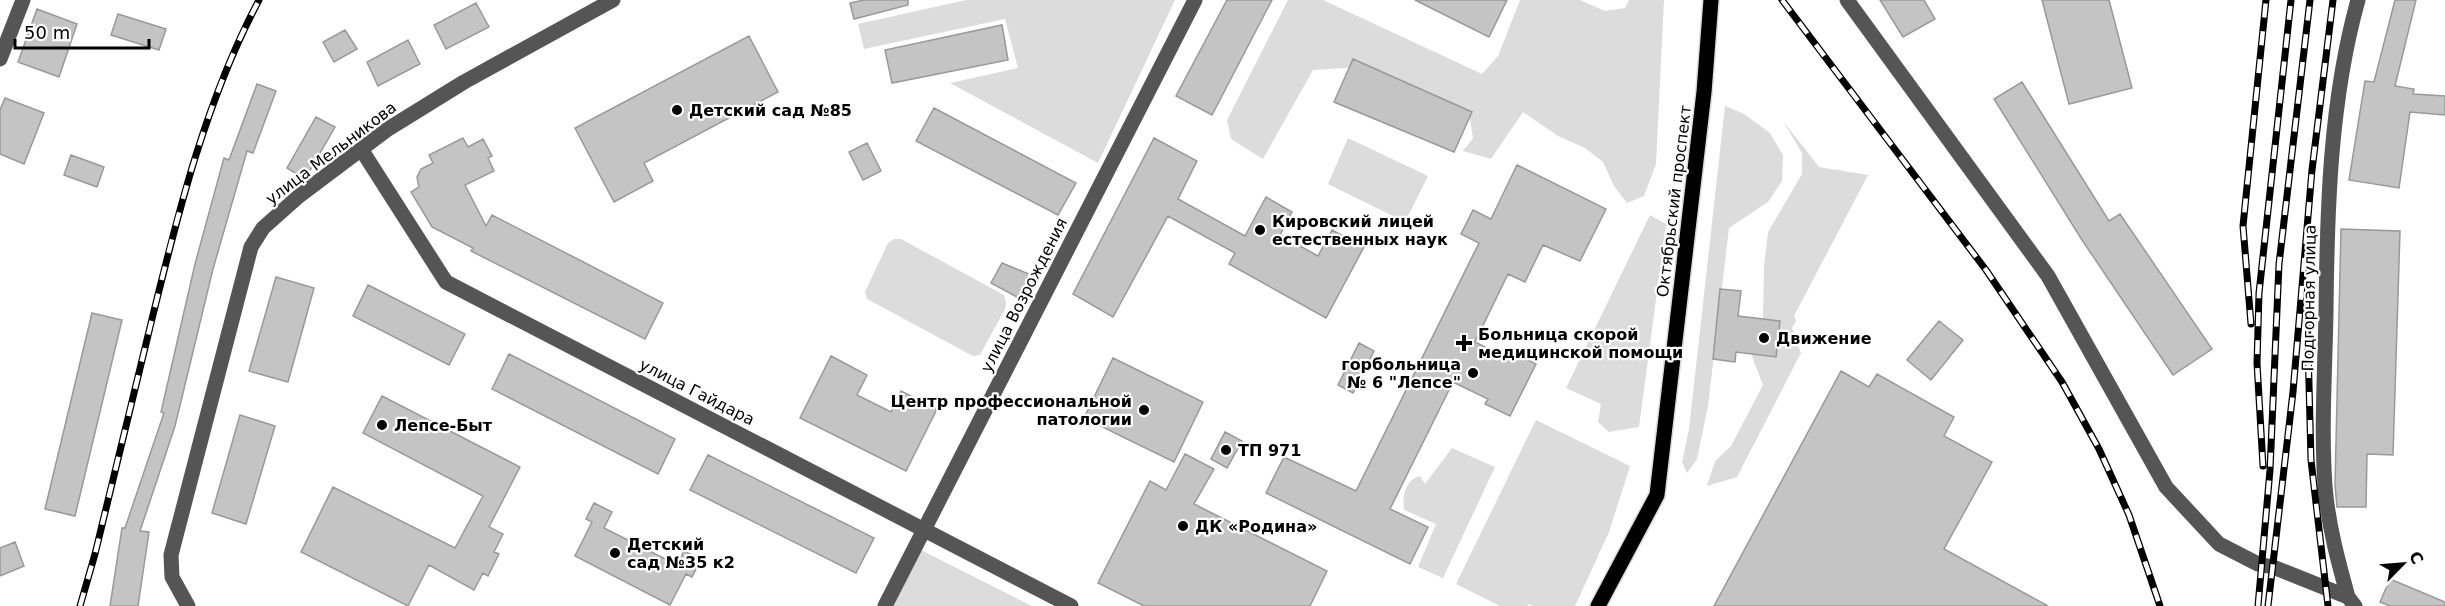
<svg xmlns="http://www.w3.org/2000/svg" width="2445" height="606" font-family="'DejaVu Sans',sans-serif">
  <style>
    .green { fill: #dcdcdc }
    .building { fill: #c4c4c4; stroke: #999; stroke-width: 1.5 }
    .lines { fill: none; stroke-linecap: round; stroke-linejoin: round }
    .major-casing { stroke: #dbdbdb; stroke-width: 18 }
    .minor { stroke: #555; stroke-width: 15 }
    .major { stroke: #000; stroke-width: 15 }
    .rail-casing { stroke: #000; stroke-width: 7 }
    .rail { stroke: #fff; stroke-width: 4.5; stroke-dasharray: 14; stroke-linecap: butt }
    .poi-dot { fill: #000; stroke: #fff; stroke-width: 2 }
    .labels { text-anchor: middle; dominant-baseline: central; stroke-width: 4.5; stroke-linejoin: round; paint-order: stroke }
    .poi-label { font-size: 16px; font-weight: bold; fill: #000; stroke: #fff; text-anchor: start }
    .street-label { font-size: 16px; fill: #000; stroke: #fff }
  </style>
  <rect width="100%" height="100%" fill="#fff"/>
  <path class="green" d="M 966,0 L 1175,0 L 1098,163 L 950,83 L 1018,68 L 1005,19 L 864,49 L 858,24 Z
    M 1288,0 L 1323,0 L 1482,74 L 1498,56 L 1520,0 L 1580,0 L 1605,11 L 1625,8 L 1629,0 L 1664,0 L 1656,164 L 1644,196 L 1627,203 L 1614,186 L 1603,162 L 1585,148 L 1558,136 L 1523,112 L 1491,159 L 1463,151 L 1473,138 L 1470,119 L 1361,67 L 1313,70 L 1263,159 L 1231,139 L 1227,120 Z
    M 1725,106 L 1744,114 L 1770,133 L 1783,155 L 1782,181 L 1768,202 L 1729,228 L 1708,406 L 1697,459 L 1687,473 L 1682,462 L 1689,429 Z
    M 1783,121 L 1819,167 L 1868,175 L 1794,316 L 1796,321 L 1792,328 L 1801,353 L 1737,477 L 1707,486 L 1715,461 L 1731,446 L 1763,385 L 1751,354 L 1776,356 L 1780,321 L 1763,319 L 1764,266 L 1768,232 L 1802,174 L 1802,153 Z
    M 1348,138 L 1428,176 L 1405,222 L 1328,184 Z
    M 1650,215 L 1666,224 L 1639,427 L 1609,432 L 1598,422 L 1601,404 L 1566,388 Z
    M 894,239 L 901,239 L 1004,295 L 1006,303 L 1005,309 L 980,355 L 973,356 L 867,299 L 865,292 L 888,243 Z
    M 1536,420 L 1630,466 L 1609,532 L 1575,606 L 1533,606 L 1529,604 L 1527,606 L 1500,606 L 1456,584 Z
    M 1452,448 L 1495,467 L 1443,578 L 1418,567 L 1436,524 L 1404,510 C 1402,496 1405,480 1420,476 L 1425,484 Z
    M 915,547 L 1032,606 L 885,606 Z"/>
  <path class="building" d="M 864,0 L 908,0 L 908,5 L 854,19 L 850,3 Z
    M 1227,0 L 1272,0 L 1212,115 L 1176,96 Z
    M 1415,0 L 1507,0 L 1489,37 Z
    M 1880,0 L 1924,0 L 1935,19 L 1903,37 Z
    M 2042,0 L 2109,0 L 2132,88 L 2069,104 Z
    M 2395,0 L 2416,0 L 2395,86 L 2414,89 L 2413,94 L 2445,96 L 2445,115 L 2410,112 L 2399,188 L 2349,180 L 2365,81 L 2374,82 Z
    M 476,3 L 489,27 L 446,49 L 434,25 Z
    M 37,9 L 77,24 L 59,77 L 18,62 Z
    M 118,14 L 166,29 L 159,50 L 111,35 Z
    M 1002,25 L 1008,60 L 892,83 L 885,50 Z
    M 345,30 L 357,49 L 334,62 L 323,42 Z
    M 749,36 L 778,92 L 644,163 L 653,181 L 614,202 L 575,128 Z
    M 408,40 L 420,64 L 378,86 L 367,62 Z
    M 1353,59 L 1472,112 L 1454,152 L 1334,102 Z
    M 2022,82 L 2109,221 L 2120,214 L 2212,349 L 2173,375 L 2082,240 L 1994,99 Z
    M 257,84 L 276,91 L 253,153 L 247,151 L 213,269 L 175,426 L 140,531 L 149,532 L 138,606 L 110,606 L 122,528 L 125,528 L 164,413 L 161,412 L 195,264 L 224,158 L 229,160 Z
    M 5,98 L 44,113 L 24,164 L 0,154 L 0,110 Z
    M 934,108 L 1076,183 L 1058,215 L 916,141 Z
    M 316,117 L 335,127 L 305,179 L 287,168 Z
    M 463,138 L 468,147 L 483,139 L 492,156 L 488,158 L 494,171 L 465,185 L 486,226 L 492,215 L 663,303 L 645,339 L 471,251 L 473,248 L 432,227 L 411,192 L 419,187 L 417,177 L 421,169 L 433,163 L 429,155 Z
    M 1154,138 L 1197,161 L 1178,199 L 1245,236 L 1266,197 L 1292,212 L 1280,235 L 1318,256 L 1332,230 L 1364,247 L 1326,318 L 1229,264 L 1235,253 L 1168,216 L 1113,317 L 1073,294 Z
    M 867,143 L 881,171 L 863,180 L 849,152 Z
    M 71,155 L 104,167 L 97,187 L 64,175 Z
    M 1517,165 L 1606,209 L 1580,261 L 1543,245 L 1525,282 L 1508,274 L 1475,342 L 1507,358 L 1511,351 L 1536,364 L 1510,416 L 1485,404 L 1488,399 L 1453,382 L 1390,509 L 1428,527 L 1410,564 L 1266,493 L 1284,457 L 1356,491 L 1479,243 L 1461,234 L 1473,210 L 1491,219 Z
    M 2341,229 L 2400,231 L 2393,455 L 2367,454 L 2366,507 L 2337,507 L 2335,485 Z
    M 1002,263 L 1036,277 L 1024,301 L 991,283 Z
    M 276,277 L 314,288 L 288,382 L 249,371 Z
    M 368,285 L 465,334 L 449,365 L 353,316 Z
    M 1720,289 L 1741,291 L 1738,316 L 1780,321 L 1776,357 L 1736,352 L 1735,362 L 1713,359 Z
    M 92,313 L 122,320 L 75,516 L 45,509 Z
    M 1939,321 L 1963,340 L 1931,380 L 1907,360 Z
    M 1359,343 L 1374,351 L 1353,393 L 1338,385 Z
    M 509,354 L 675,439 L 658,474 L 492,389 Z
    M 831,356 L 867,375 L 857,395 L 891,412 L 901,391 L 937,409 L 906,471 L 800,418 Z
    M 1113,358 L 1203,402 L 1174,462 L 1084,418 Z
    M 1841,371 L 1869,387 L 1877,374 L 1954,417 L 1944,436 L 1992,462 L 1944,549 L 2048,606 L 1714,606 Z
    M 382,396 L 520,467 L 489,527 L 503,534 L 494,552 L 499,554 L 488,576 L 483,573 L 474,590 L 429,565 L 408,606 L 301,552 L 333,487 L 455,548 L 483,496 L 363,433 Z
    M 240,415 L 275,426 L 246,524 L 212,513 Z
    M 1225,432 L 1242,441 L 1227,468 L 1211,459 Z
    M 1185,454 L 1214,469 L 1194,504 L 1327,571 L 1310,606 L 1144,606 L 1098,583 L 1150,481 L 1166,490 Z
    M 708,455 L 874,538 L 856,573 L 690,490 Z
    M 594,503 L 612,512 L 604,528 L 677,565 L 684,551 L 701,559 L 692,577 L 686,574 L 670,605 L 575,556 L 592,522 L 586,519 Z
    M 15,542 L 24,566 L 0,576 L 0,548 Z
    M 2390,579 L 2445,602 L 2445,606 L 2390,606 L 2380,602 Z"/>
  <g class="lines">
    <g class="major-casing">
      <path id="major" d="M 1598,606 L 1657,495 L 1704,92 L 1711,0"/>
    </g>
    <path class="minor" d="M 1847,0 L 2048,276 L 2166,487 L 2219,544 L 2258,564 L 2273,567 L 2348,597 L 2355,606
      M 0,59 L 23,0
      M 361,149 L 446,282 L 1071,606
      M 2348,597 C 2338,561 2328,524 2325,486 C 2321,429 2325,370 2326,312 C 2327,209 2330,100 2358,0
      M 188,606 L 172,577 L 171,555 L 251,247 L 263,228 L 299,196 L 388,129 L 464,82 L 613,0
      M 885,606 L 1195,0"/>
    <use href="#major" class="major"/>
    <g class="rail-casing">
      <path id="rail" d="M 1782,0 L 1986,270 L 2062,382 L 2099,449 L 2129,515 L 2160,606
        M 2307,308 L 2311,460 L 2328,606
        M 2251,324 L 2243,226 L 2266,0
        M 2263,466 L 2257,363 L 2259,293 L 2291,0
        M 80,606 L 95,554 C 114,475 133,397 152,319 C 179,209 206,100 259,0
        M 2258,606 L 2270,470 L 2279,264 L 2310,0
        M 2268,606 L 2293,392 L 2312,170 L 2333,0"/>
    </g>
    <use href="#rail" class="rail"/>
  </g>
  <g class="poi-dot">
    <circle cx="677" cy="110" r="6"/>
    <circle cx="1260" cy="230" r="6"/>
    <circle cx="1764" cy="338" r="6"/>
    <path d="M1461 334h6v6h6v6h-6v6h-6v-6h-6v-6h6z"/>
    <circle cx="1473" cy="373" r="6"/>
    <circle cx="1144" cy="410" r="6"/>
    <circle cx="382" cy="425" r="6"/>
    <circle cx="1226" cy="450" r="6"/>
    <circle cx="1183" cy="526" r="6"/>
    <circle cx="615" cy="553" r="6"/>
  </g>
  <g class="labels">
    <g class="poi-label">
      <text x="689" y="110">Детский сад №85</text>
      <text x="1272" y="221">Кировский лицей<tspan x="1272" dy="18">естественных наук</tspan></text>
      <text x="1478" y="334">Больница скорой<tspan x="1478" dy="18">медицинской помощи</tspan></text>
      <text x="1776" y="338">Движение</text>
      <text x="1461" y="364" text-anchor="end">горбольница<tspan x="1461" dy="18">№ 6 "Лепсе"</tspan></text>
      <text x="1132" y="401" text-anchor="end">Центр профессиональной<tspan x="1132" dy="18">патологии</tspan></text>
      <text x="394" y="425">Лепсе-Быт</text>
      <text x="1238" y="450">ТП 971</text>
      <text x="1195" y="526">ДК «Родина»</text>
      <text x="627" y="544">Детский<tspan x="627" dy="18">сад №35 к2</tspan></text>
    </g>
    <g class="street-label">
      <text transform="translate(331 153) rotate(-37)">улица Мельникова</text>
      <text transform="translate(1674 201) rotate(-83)">Октябрьский проспект</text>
      <text transform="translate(1024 295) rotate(-63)">улица Возрождения</text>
      <text transform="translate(2309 298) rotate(-89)">Подгорная улица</text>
      <text transform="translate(697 392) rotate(27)">улица Гайдара</text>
    </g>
  </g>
  <g transform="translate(2403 564) rotate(65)" stroke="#ffffff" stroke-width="4.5" paint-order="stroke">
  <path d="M0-4.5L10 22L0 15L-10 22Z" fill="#000000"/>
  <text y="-9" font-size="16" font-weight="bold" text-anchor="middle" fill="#000000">С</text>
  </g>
  <path d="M15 39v9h134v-9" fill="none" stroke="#000000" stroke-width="3"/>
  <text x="24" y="39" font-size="18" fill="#000000" stroke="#ffffff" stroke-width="4.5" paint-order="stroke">50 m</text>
</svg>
